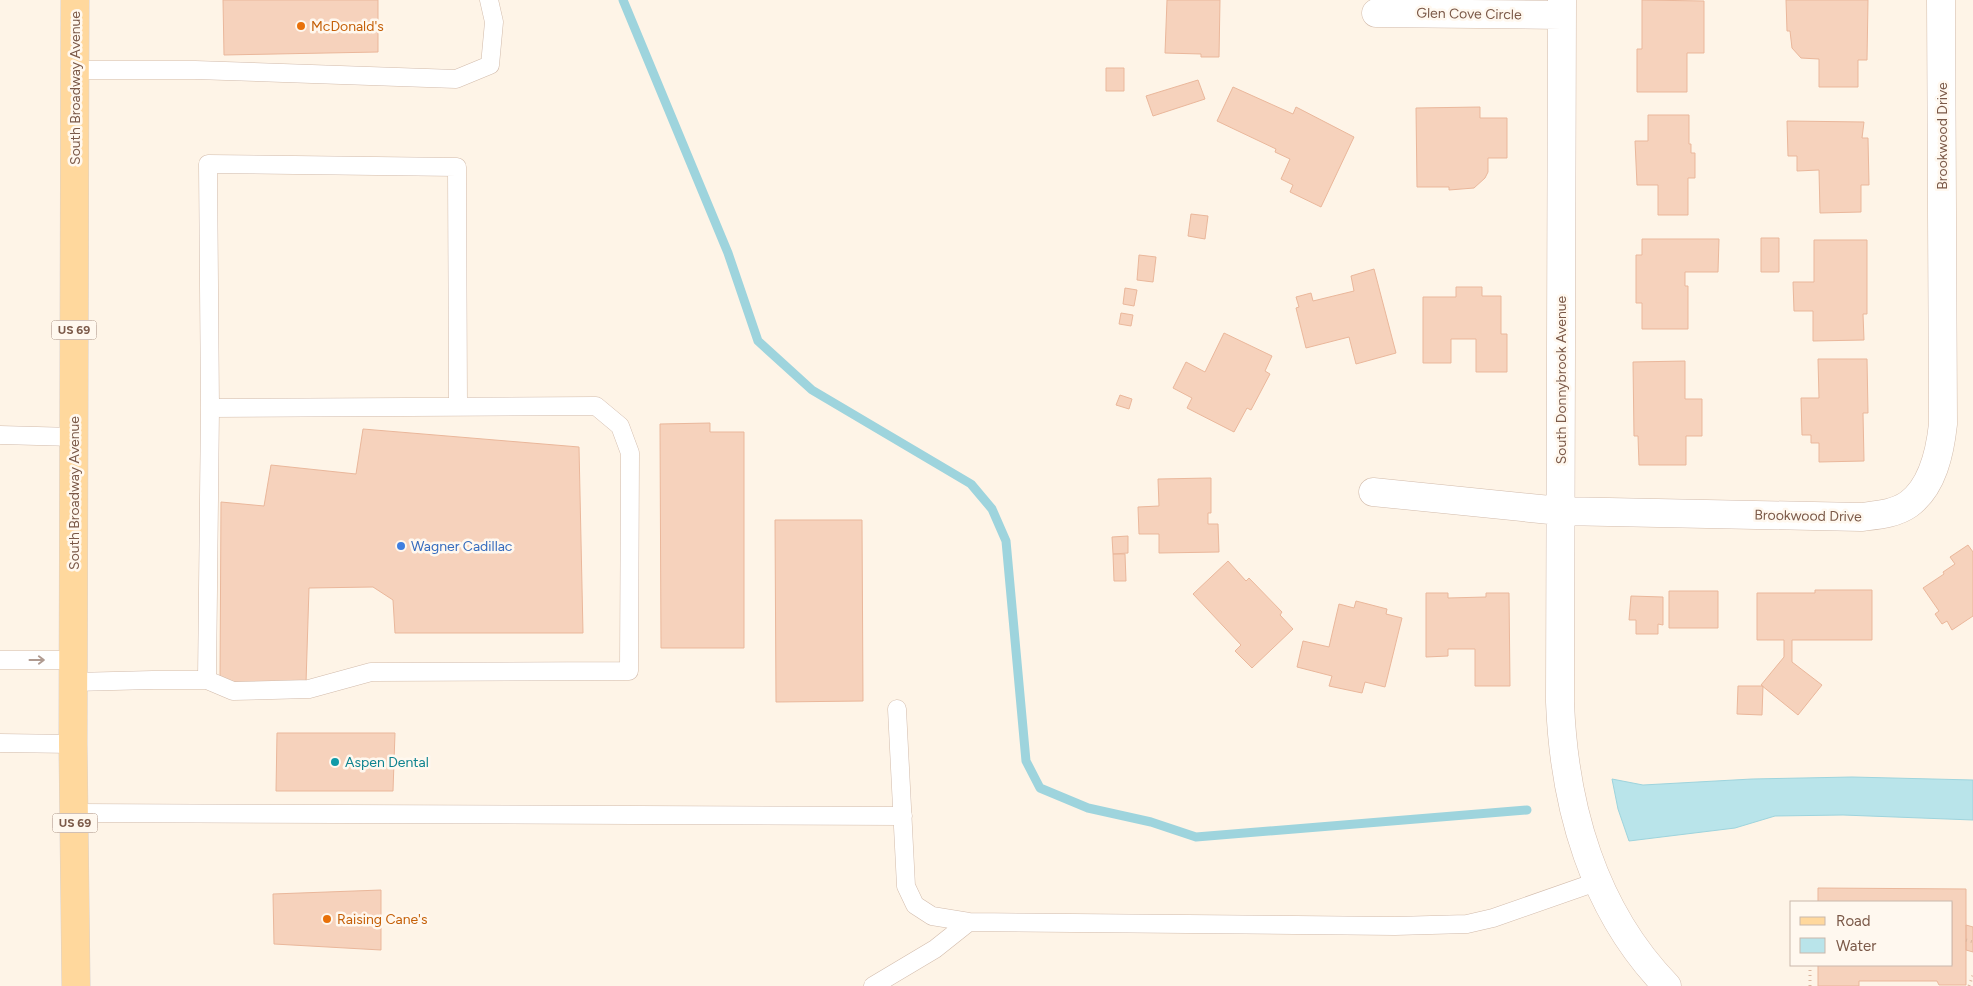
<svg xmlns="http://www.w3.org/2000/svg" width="1973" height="986" font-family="Figtree,sans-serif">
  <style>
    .water { fill: #b9e4ea; stroke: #9ed4dd }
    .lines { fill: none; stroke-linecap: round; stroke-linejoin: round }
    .stream { stroke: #9ed4dd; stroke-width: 9 }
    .building { fill: #f6d2bc; stroke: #eab79b }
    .lane-casing { stroke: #d2bbab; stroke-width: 19 }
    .street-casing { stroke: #d2bbab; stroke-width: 29 }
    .primary-casing { stroke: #dad1cc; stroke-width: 29 }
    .path { stroke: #dcb59e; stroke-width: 3; stroke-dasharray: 1 4; stroke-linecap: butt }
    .lane { stroke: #fff; stroke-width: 18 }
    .street { stroke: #fff; stroke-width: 28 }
    .primary { stroke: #ffd89d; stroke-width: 28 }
    .oneway { stroke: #b09b91 }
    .food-dot { fill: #e8710a; stroke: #fff8ef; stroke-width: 2 }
    .shop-dot { fill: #3f7fe0; stroke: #fff8ef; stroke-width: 2 }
    .culture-dot { fill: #0f9aa8; stroke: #fff8ef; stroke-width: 2 }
    .labels { text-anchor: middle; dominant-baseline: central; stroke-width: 5; stroke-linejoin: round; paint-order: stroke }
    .shield { fill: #fff8ef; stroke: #a3897a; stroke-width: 1 }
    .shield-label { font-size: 12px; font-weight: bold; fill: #7b5948 }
    .street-label { font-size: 14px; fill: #7b5948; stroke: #fff8ef }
    .food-label { font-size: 14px; fill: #c56008; stroke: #fff8ef; text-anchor: start }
    .shop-label { font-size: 14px; fill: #366cbe; stroke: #fff8ef; text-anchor: start }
    .culture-label { font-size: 14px; fill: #0d838f; stroke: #fff8ef; text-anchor: start }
  </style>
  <rect width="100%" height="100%" fill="#fef4e7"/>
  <path class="water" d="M 1852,777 L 1973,780 L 1973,820 L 1843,815 L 1775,816 L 1735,828 L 1629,841 L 1618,809 L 1612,779 L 1643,785 L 1752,779 Z"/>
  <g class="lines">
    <path class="stream" d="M 623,0 L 728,253 L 758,341 L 812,390 L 971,484 L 992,509 L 1006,541 L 1026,761 L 1040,788 L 1088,808 L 1151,822 L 1196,837 L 1527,810"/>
  </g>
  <path class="building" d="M 223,0 L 378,0 L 378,52 L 224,55 Z
    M 1167,0 L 1220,0 L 1219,57 L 1201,57 L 1201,54 L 1165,53 Z
    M 1642,0 L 1704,1 L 1704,53 L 1687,53 L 1687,92 L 1637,92 L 1637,49 L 1642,49 Z
    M 1786,0 L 1868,0 L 1867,60 L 1858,60 L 1858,87 L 1819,87 L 1819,59 L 1801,58 L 1792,48 L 1790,31 L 1787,31 Z
    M 1106,68 L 1124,68 L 1124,91 L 1106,91 Z
    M 1198,80 L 1205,99 L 1153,116 L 1146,96 Z
    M 1233,87 L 1293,114 L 1296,107 L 1354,137 L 1321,207 L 1290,192 L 1293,185 L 1281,179 L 1290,159 L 1275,152 L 1276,149 L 1217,121 Z
    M 1480,107 L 1480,118 L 1507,118 L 1507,158 L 1488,158 L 1488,172 L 1485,178 L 1474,188 L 1449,190 L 1449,187 L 1417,187 L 1416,108 Z
    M 1648,115 L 1689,115 L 1689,144 L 1691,144 L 1691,153 L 1695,153 L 1695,178 L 1688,178 L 1688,215 L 1658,215 L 1658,185 L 1637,185 L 1635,141 L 1648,141 Z
    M 1787,121 L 1864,122 L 1862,138 L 1868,138 L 1869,185 L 1861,185 L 1861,212 L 1820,213 L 1819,170 L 1797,171 L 1797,156 L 1788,156 Z
    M 1191,214 L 1208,216 L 1205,239 L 1188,236 Z
    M 1761,238 L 1779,238 L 1779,272 L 1761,272 Z
    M 1642,239 L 1719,239 L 1718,272 L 1685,272 L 1685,286 L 1688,286 L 1688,329 L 1642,329 L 1642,303 L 1636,303 L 1636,255 L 1642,255 Z
    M 1814,240 L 1867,240 L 1867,314 L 1863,314 L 1864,340 L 1813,341 L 1813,311 L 1794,311 L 1793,282 L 1814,282 Z
    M 1139,255 L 1156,257 L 1153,282 L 1137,280 Z
    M 1374,269 L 1396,353 L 1356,364 L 1349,337 L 1306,348 L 1296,308 L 1299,307 L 1296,297 L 1311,293 L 1313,301 L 1354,291 L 1351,276 Z
    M 1456,287 L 1482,287 L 1482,296 L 1501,296 L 1501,334 L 1507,334 L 1507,372 L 1476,372 L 1476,339 L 1451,339 L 1451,363 L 1423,363 L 1423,297 L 1456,297 Z
    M 1125,288 L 1137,290 L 1134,306 L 1123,304 Z
    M 1121,313 L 1133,315 L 1131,326 L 1119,324 Z
    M 1224,333 L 1272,356 L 1265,371 L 1270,374 L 1251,410 L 1247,408 L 1234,432 L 1187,408 L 1192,398 L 1173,388 L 1186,362 L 1205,372 Z
    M 1818,359 L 1867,359 L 1868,413 L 1863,413 L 1864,461 L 1819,462 L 1819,443 L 1811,443 L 1811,435 L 1802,435 L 1801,398 L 1819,398 Z
    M 1685,361 L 1685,399 L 1702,399 L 1702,436 L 1686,436 L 1686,465 L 1639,465 L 1638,436 L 1634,436 L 1633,362 Z
    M 1120,395 L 1132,399 L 1129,409 L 1116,405 Z
    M 710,423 L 710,432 L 744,432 L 744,648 L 661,648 L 660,424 Z
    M 363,429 L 579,447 L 583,633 L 395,633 L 393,600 L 373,587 L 309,588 L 306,683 L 220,682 L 221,502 L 264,506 L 271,465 L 356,474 Z
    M 1211,478 L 1211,513 L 1208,513 L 1208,524 L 1218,524 L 1219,552 L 1159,553 L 1159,534 L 1139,534 L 1138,507 L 1159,506 L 1158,479 Z
    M 775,520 L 862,520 L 863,701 L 776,702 Z
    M 1128,536 L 1128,553 L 1113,554 L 1112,537 Z
    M 1968,545 L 1973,552 L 1973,616 L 1952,630 L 1947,621 L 1942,624 L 1935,614 L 1939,611 L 1923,588 L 1944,574 L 1943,572 L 1955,564 L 1950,557 Z
    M 1113,554 L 1125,554 L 1126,581 L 1114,581 Z
    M 1228,561 L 1246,581 L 1249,578 L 1282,612 L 1280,615 L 1293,629 L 1252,668 L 1235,651 L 1241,645 L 1193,594 Z
    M 1815,590 L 1872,590 L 1872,640 L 1792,640 L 1792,662 L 1822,685 L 1798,715 L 1761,685 L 1784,657 L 1784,640 L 1757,640 L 1757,593 L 1815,593 Z
    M 1669,591 L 1718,591 L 1718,628 L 1669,628 Z
    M 1426,593 L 1448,593 L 1448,598 L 1486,597 L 1486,593 L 1509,593 L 1510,686 L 1475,686 L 1475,649 L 1448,649 L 1448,656 L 1426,657 Z
    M 1631,596 L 1663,597 L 1663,625 L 1658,624 L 1658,634 L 1636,634 L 1636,620 L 1629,620 Z
    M 1356,601 L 1387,609 L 1386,614 L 1402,618 L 1385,687 L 1365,682 L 1362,693 L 1329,686 L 1332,676 L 1297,667 L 1303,641 L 1329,647 L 1339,604 L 1354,608 Z
    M 1738,686 L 1763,686 L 1762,715 L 1737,714 Z
    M 277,733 L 395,733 L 393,791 L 276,791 Z
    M 1818,888 L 1966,889 L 1966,985 L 1939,985 L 1937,981 L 1859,981 L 1859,986 L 1818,986 L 1818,965 L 1952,965 L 1952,902 L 1818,902 Z
    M 381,890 L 381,950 L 274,944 L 273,894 Z
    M 1966,925 L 1973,927 L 1973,952 L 1966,950 Z"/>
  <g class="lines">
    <g class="lane-casing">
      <path id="lane" d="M 75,70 L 195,70 L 456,79 L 490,65 L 494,22 L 489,0
        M 210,408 L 208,164 L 457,167 L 458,406
        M 0,435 L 74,437
        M 0,660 L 74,660
        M 74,682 L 153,680 L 207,680 L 210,408 L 596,406 L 620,426 L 630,453 L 629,671 L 371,672 L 309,689 L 233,691 L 207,680
        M 897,709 L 906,886 L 915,905 L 932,916 L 969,922 L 1395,926 L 1467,924 L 1493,918 L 1599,881
        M 0,743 L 73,744
        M 75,813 L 903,816
        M 873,986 L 935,949 L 969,922"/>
    </g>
    <g class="street-casing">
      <path id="street" d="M 1562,0 L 1560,702 C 1564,806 1593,910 1667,986
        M 1376,13 L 1562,15
        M 1373,492 L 1560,511 L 1861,517 C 1877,515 1895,514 1909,504 C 1933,486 1940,452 1943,424 L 1941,0"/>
    </g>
    <g class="primary-casing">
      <path id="primary" d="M 75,0 L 73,744 L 76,986"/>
    </g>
    <path class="path" d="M 1966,940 L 1973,942
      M 1810,965 L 1810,986
      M 1969,986 L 1973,975"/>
    <use href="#lane" class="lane"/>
    <use href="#street" class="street"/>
    <use href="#primary" class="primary"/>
  </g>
  <defs><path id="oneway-shaft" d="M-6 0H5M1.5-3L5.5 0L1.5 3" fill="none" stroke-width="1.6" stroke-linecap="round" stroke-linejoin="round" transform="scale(1.25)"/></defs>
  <use class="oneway" href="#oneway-shaft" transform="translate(37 660)"/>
  <g class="food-dot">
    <circle cx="301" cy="26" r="5"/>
    <circle cx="327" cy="919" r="5"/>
  </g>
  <circle class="shop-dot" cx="401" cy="546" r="5"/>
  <circle class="culture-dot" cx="335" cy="762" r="5"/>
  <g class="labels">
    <g class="shield">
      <rect x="51.5" y="320.5" width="45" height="19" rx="4"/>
      <rect x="52.5" y="813.5" width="45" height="19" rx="4"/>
    </g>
    <g class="shield-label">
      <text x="74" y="330">US 69</text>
      <text x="75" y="823">US 69</text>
    </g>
    <g class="street-label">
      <text transform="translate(1469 14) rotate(1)">Glen Cove Circle</text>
      <text transform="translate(75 88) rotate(-90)">South Broadway Avenue</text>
      <text transform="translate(1942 136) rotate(-90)">Brookwood Drive</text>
      <text transform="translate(1561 380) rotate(-90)">South Donnybrook Avenue</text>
      <text transform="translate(74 493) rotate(-90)">South Broadway Avenue</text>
      <text transform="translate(1808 516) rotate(1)">Brookwood Drive</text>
    </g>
    <g class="food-label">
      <text x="311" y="26">McDonald's</text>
      <text x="337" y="919">Raising Cane's</text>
    </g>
    <g class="shop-label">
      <text x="411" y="546">Wagner Cadillac</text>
    </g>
    <g class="culture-label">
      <text x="345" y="762">Aspen Dental</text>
    </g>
  </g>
  <rect x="1790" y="901" width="162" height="65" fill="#fff8ef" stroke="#cab8ac"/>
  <rect x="1800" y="917" width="25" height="8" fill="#ffd89d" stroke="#cab8ac"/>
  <text x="1836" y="926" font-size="15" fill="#7b5948">Road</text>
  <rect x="1800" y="938" width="25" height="15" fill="#b9e4ea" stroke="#cab8ac"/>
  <text x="1836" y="951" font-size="15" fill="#7b5948">Water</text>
</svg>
